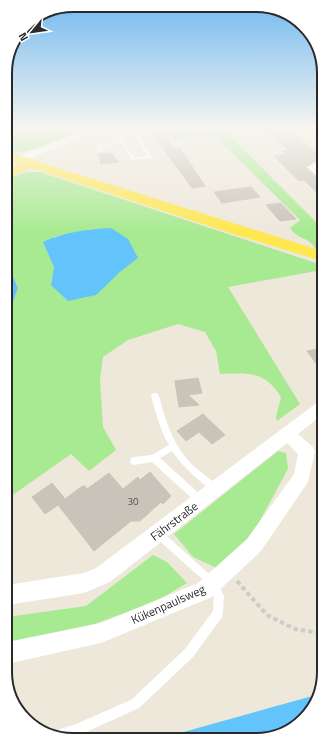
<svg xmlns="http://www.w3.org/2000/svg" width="329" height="745" font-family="'Titillium Web',sans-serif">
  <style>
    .green { fill: #a7ea91; fill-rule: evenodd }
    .water { fill: #63c4fb }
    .building { fill: #c9c4ba; stroke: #c9c4b4 }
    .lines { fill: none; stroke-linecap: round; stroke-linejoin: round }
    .path { stroke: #ccc; stroke-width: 4; stroke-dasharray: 4.5 3; stroke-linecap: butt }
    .lane { fill: #fff; fill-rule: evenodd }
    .street { fill: #fff; fill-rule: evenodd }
    .secondary { fill: #fff; fill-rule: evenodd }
    .primary { fill: #ffe74f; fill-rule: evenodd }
    .labels { text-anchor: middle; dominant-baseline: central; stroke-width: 4; stroke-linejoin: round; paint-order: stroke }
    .near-number-label { font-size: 10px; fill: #52504e }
    .near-street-label { font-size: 12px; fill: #2a2a2a; stroke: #fff }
    .rim { fill: none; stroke: #2a2a2a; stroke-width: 2 }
  </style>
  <rect width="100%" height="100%" fill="#eee8db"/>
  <path class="green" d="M 5,129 L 88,129 L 42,148 L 20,152 L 5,149 Z
    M 164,129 L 199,129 L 207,132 L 224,130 L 322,228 L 322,250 L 315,248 C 309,237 298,240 290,228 L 300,220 L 213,134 L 175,139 Z
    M 26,172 L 40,172 L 322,265 L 322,270 L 228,287 L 300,404 L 277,421 L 276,417 L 281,397 C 265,371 248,373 220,374 L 216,351 L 205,332 L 178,324 L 128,340 L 103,357 L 100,380 L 103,427 L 116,450 L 89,471 L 71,454 L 7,499 L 6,321 L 18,288 L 6,261 L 6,179 ZM 92,229 L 137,258 L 120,272 L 51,285 L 54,267 L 53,237 Z
    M 278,451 L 286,453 L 288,469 L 251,537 L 219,569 L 193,557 L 174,534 Z
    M 153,555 L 167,562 L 187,583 L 155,602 L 94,624 L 7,643 L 7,617 L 86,606 Z"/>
  <path class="water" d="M 111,228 L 128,239 L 138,258 L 120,272 L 96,295 L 68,301 L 51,285 L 54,267 L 43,242 C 64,232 88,229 111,228 Z
    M 6,261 L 18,288 L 6,321 Z
    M 316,695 L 307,717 L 274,738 L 162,738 Z"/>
  <path class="building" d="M 149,129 L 160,129 L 174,148 L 180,148 L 205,186 L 192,188 Z
    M 289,129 L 322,157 L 306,167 L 322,182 L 322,198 L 304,180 L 299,181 L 274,156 L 286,154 L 283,151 L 289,151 L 267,131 Z
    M 112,153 L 118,162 L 101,164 L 98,154 Z
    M 251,187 L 260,197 L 222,203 L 214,192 Z
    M 281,203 L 296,219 L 280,221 L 266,205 Z
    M 323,348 L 323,373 L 307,351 Z
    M 198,378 L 202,393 L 188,395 L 199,405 L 179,407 L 175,381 Z
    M 203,414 L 225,435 L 212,444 L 199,432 L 186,441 L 177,431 Z
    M 150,472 L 171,496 L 163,504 L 161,502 L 140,521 L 131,521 L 94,551 L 58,505 L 45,514 L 32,497 L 52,483 L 65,499 L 81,487 L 85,486 L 87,489 L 109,473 L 123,489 L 138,477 L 140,480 Z"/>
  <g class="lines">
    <path class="path" d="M 237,581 L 267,615 L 295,629 L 324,634"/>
    <path class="lane" d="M 116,129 L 122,129 L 136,132 L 152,157 L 151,158 L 132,160 L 121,143 L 100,146 L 103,152 L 100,153 L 97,144 L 120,141 L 116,135 L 119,130 ZM 123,131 L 134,134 L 147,156 L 134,158 L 120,135 Z
      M 155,393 L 158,394 L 159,396 C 165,419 172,442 188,460 C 197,470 209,478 219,486 L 220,489 L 219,492 L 216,493 L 213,492 C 198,479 183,468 172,451 L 160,458 L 203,497 L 204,500 L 203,503 L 200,504 L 197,503 L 152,462 L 134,465 L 131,464 L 130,461 L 131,458 L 134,457 L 152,455 L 169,445 C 160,430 156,413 151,396 L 152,394 Z
      M 157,529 L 160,530 L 216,580 L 224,596 L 223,613 L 222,617 L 193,657 L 139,708 L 77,736 C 65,739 62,740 50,734 L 51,732 L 76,724 L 131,700 L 185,649 L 213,611 L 214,596 L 210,586 L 154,536 L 152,533 L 154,530 Z"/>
    <path class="street" d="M 322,160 L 322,166 L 317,168 L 322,172 L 322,180 L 307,167 Z
      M 323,400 L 323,414 L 298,434 L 313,447 L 315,452 L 308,482 L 261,551 L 212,597 L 101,643 L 7,664 L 7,642 L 101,623 L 198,583 L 247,539 L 294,474 L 298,454 L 287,443 L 110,582 L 84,593 L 7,605 L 7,585 L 84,573 L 96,568 L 318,402 Z"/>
    <path class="secondary" d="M 85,129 L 99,129 L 98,131 L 24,161 L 20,162 L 14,159 L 16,157 Z"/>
    <path class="primary" d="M 5,151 L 322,251 L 322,261 L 243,237 L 31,168 L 6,179 L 6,170 L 19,164 L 5,159 Z"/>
  </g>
  <linearGradient id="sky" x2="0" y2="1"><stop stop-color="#73baf0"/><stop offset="0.55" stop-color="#f7f5ef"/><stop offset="1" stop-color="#f7f5ef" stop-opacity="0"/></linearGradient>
  <rect width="329" height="233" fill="url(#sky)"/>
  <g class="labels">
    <g class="near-number-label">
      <text x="133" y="501">30</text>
    </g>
    <g class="near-street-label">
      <text transform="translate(174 521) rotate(-37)">Fährstraße</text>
      <text transform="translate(168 604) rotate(-24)">Kükenpaulsweg</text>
    </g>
  </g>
  <path d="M0 0H329V745H0ZM73 12H256A61 61 0 0 1 317 73V672A61 61 0 0 1 256 733H73A61 61 0 0 1 12 672V73A61 61 0 0 1 73 12Z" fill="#fff" fill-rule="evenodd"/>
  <path class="rim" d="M73 12H256A61 61 0 0 1 317 73V672A61 61 0 0 1 256 733H73A61 61 0 0 1 12 672V73A61 61 0 0 1 73 12Z"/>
  <g transform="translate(32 32) rotate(241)" stroke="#ffffff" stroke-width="3" paint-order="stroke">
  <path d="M0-3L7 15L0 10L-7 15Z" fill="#2a2a2a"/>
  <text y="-6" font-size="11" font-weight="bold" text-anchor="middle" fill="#2a2a2a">N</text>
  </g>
</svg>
